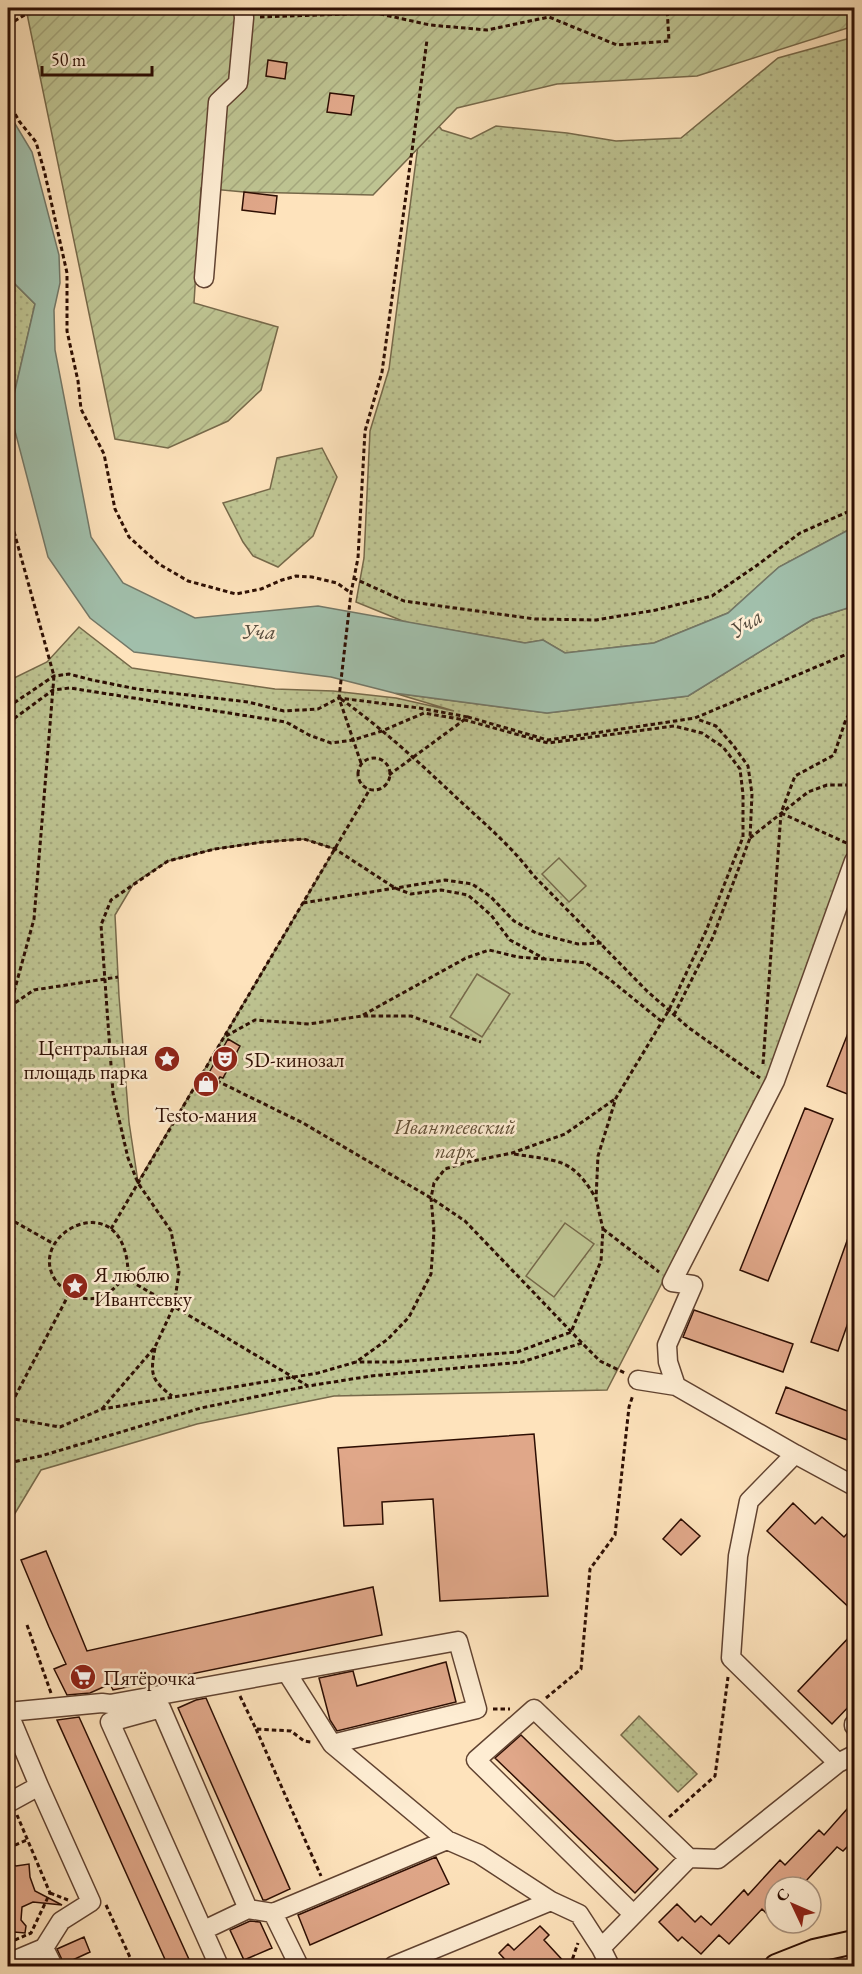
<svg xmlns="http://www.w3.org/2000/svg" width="862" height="1974" font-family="'EB Garamond',serif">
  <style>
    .grass { fill: url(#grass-dots); stroke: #76694a; stroke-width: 1.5; fill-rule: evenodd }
    .garden { fill: url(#garden-furrows); stroke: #76694a; stroke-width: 1.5 }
    .pitch { fill: #bec492; stroke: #76694a; stroke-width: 1.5 }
    .water { fill: #a1bfab; stroke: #737868; stroke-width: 1.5 }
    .building { fill: #e0a789; stroke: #2d0e03; stroke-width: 1.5 }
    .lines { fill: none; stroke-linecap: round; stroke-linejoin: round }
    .minor-casing { stroke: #614331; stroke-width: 21 }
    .major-casing { stroke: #2d0e03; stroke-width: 26 }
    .path { stroke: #2d0e03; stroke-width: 3; stroke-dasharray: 4.5 3; stroke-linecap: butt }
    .minor { stroke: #feedd3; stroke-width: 18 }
    .major { stroke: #fee3bc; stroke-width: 22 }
    .labels { text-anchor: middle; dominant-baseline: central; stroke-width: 5; stroke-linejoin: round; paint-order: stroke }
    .poi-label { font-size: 21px; fill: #2d0e03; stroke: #feedd3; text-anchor: start }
    .park-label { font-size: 21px; font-style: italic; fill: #604e35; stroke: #feedd3 }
    .water-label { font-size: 22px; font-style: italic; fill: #564c3e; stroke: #feedd3 }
  </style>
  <defs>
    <pattern id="grass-dots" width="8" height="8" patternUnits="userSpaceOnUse" patternTransform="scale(1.5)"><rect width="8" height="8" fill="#bec492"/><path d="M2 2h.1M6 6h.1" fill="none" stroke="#a4a77c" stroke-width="1.8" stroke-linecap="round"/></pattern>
    <pattern id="garden-furrows" width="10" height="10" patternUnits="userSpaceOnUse" patternTransform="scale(1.5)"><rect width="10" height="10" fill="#bec492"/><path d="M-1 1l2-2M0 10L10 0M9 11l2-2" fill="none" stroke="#a4a77c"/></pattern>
  </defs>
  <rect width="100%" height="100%" fill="#fee3bc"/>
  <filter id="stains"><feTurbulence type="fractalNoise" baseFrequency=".00333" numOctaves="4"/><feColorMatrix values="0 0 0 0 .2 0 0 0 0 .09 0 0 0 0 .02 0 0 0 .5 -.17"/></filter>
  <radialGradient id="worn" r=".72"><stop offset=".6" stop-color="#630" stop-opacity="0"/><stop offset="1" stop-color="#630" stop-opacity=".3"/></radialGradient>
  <path class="grass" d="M 854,37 L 854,527 L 779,567 L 728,613 L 654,643 L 565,653 L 543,640 L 525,643 L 405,622 L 356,602 L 364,558 L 370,431 L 389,369 L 423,106 L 442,130 L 471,139 L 496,126 L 567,133 L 616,141 L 681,138 L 778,58 Z
    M 8,277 L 35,304 L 10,412 L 8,407 Z
    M 322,448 L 337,477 L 313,536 L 278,567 L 253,556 L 243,542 L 223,503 L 270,489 L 277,458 Z
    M 854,606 L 854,851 L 772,1069 L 607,1390 L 334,1396 L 197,1424 L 41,1470 L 8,1525 L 8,681 L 47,662 L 79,627 L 132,668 L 275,689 L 333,691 L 396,698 L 454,711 L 394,693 L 547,713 L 688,696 L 813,619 ZM 304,839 L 335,849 L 138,1182 L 129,1122 L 119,996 L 115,915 L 134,883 L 168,861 L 215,849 L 263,842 Z
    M 639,1716 L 697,1774 L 678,1792 L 621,1735 Z"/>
  <path class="garden" d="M 29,8 L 854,8 L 854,26 L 697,76 L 557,84 L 457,108 L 373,195 L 244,192 L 201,188 L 194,303 L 278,327 L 261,390 L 228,421 L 168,448 L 115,439 L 26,9 Z"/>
  <path class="pitch" d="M 559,858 L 586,886 L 569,902 L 542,874 Z
    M 477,974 L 510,994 L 482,1037 L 450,1017 Z
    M 565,1223 L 594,1244 L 554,1297 L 526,1276 Z"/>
  <path class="water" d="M 8,112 L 32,152 L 59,255 L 60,283 L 54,310 L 55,350 L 91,537 L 123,583 L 195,618 L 318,606 L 525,643 L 543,640 L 565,653 L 654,643 L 728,613 L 779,567 L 854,527 L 854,606 L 813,619 L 688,696 L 547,713 L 394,693 L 331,677 L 134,652 L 90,618 L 48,557 L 10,412 L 35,304 L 8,277 Z"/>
  <path class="building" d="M 268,60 L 287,63 L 285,79 L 266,76 Z
    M 330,93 L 354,96 L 351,115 L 327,112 Z
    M 244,192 L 277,196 L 275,214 L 242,210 Z
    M 854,1018 L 855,1018 L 855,1097 L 827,1086 Z
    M 228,1039 L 240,1046 L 223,1078 L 220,1077 L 210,1092 L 201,1087 Z
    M 805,1108 L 833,1119 L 768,1281 L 740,1270 Z
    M 853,1224 L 855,1224 L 855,1303 L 838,1351 L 811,1342 Z
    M 694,1310 L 793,1344 L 783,1372 L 683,1337 Z
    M 786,1387 L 855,1414 L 855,1443 L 776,1413 Z
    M 534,1434 L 548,1596 L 440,1601 L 433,1499 L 382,1502 L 383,1524 L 344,1526 L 338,1448 Z
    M 793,1503 L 815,1524 L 822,1517 L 844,1537 L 855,1525 L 855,1613 L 767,1531 Z
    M 681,1519 L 700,1536 L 681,1555 L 663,1539 Z
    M 46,1551 L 87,1651 L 373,1587 L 382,1635 L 113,1690 L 110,1684 L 90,1693 L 67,1695 L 54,1669 L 66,1664 L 49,1627 L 21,1560 Z
    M 855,1631 L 855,1700 L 832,1724 L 798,1691 Z
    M 446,1662 L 456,1702 L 337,1731 L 330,1720 L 319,1678 L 353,1671 L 357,1686 Z
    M 206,1698 L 290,1889 L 266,1900 L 263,1900 L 178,1708 L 196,1700 Z
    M 79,1717 L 192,1966 L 168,1966 L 57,1720 Z
    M 521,1735 L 658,1869 L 635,1893 L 495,1758 Z
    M 855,1800 L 855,1839 L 843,1851 L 837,1847 L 805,1882 L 800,1878 L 791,1887 L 775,1887 L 775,1904 L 766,1913 L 762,1909 L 729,1944 L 719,1935 L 701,1954 L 682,1937 L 678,1941 L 659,1922 L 677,1904 L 695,1922 L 701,1916 L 711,1925 L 744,1890 L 748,1895 L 780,1860 L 785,1865 L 819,1830 L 824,1835 Z
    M 436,1857 L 449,1884 L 310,1945 L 298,1915 Z
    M 8,1860 L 16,1866 L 29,1864 L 30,1877 L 35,1891 L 62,1905 L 33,1902 L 22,1907 L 21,1920 L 26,1926 L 25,1933 L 14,1932 L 8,1935 Z
    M 250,1921 L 260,1922 L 272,1948 L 244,1960 L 230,1930 Z
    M 540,1926 L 549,1935 L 544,1940 L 568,1966 L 511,1966 L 499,1953 L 508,1944 L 514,1950 Z
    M 84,1937 L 90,1952 L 64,1964 L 57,1949 Z"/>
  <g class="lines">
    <g class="minor-casing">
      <path id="minor" d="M 204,278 L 218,102 L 238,83 L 244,18 L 243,8
        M 854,861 L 775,1081 L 672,1282 L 693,1285 L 667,1345 L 668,1362 L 676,1386 L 795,1454 L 854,1486
        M 638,1380 L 676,1386
        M 795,1454 L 749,1501 L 738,1556 L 731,1658 L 838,1763
        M 287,1673 L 332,1744 L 447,1840
        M 8,1712 L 102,1703 L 110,1704 L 458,1641 L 477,1709 L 332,1744
        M 854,1724 L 854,1726
        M 8,1803 L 39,1786 L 8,1712
        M 273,1913 L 299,1966
        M 633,1914 L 476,1760 L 534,1709 L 689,1858
        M 204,1930 L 248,1909 L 273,1913 L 447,1840 L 479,1854 L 551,1901 L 579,1914 L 601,1948
        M 44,1948 L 53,1966
        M 8,1960 L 13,1961 L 44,1948 L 61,1921 L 91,1902 L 39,1786
        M 219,1966 L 110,1722 L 161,1708 L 248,1909
        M 393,1966 L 551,1901
        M 610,1966 L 601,1948 L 689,1858 L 718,1859 L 838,1763 L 854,1755"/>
    </g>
    <g class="major-casing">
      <path id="major" d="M 776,1966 L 814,1951 L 854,1942"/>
    </g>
    <path class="path" d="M 260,17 L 376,13 L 430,25 L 487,30 L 549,17 L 617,45 L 669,41 L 667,8
      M 8,25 L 36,8
      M 8,101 L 19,121 L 36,142 L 45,174 L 67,273 L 67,331 L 78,381 L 81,409 L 104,454 L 115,509 L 129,537 L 159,564 L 188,581 L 236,594 L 261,589 L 282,580 L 296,576 L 312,577 L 337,583 L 351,593
      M 8,510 L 54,676 L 34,919 L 8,1014
      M 353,578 L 404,601 L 535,619 L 596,620 L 656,610 L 712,596 L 756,566 L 800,533 L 854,509
      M 341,699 C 383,729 422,765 459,800 C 485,824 512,847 533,875 L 647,991 L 689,1028 L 760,1078
      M 8,707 L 54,676 L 69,674 L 92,680 L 137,689 L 248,702 L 284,711 L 318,709 L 339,698 L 419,708 L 468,717
      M 8,723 L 53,690 L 70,688 L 286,722 L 309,735 L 331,743 L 353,740 L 382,731 L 424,713 L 465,720 L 548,743 L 674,726 L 702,733 L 723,747 L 740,769 L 743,794 L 743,837 L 706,931 L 669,1010 L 616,1098 L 598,1156 L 596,1199 L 603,1229 L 601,1261 L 571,1332 L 517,1352 L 396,1362 L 356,1362
      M358 774a16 16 0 1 1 32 0a16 16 0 1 1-32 0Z
      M 361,763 L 339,698 L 351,593 L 358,558 L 365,431 L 382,372 L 427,40
      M 389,775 L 468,717 L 548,740 L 695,718 L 854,651
      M 781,813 L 853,846
      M 750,838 L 808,792 L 827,785 L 854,785
      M 303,903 L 445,880 L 472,884 L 491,897 L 514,921 L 536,933 L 578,944 L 602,943
      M 9,1007 L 34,990 L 118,977
      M 363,1015 L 466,958 L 489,950 L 518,957 L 544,959
      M 674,1015 L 713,937 L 750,838 L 752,794 L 748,766 L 733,745 L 716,726 L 697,719
      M 226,1036 L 255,1020 L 309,1024 L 362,1016 L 411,1016 L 481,1042
      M 763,1064 L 781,813 L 795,776 L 834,755 L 846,719 L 854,707
      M 203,1074 L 303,1123 L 431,1198 L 465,1221 L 582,1343 L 600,1361 L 625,1373
      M 514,1154 C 556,1161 572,1157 595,1197
      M 8,1218 L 54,1244
      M 111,1229 L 370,789
      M 603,1229 L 659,1272
      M 124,1277 L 308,1386 L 371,1376 L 522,1362 L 582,1343
      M 155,1348 C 150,1374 151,1380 172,1396
      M 102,1409 L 155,1347 L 174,1306 L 179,1272 L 171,1231 L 138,1183 L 128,1158 L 113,1093 L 101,925 L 111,900 L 168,861 L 215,849 L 263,842 L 304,839 L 335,849 L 395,888 L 411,894 L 441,890 L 468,895 L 491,915 L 510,940 L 545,959 L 586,963 L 608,978 L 661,1021
      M 8,1410 L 69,1294 C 65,1290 60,1286 56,1281 C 23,1234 124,1182 128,1271 C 113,1294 97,1306 69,1294
      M 8,1418 L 60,1427 L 102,1409 L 318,1373 L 356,1362 L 388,1339 L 409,1317 L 431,1274 L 434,1231 L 431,1198 L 434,1183 L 445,1169 L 468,1162 L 512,1153 L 565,1134 L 615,1099
      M 8,1463 L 41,1456 L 201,1408 L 308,1386
      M 27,1625 L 51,1693
      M 240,1696 L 256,1729 L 291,1731 L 304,1741 L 311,1742
      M 546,1698 L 581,1669 L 590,1569 L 615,1535 L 629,1407 L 633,1395
      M 493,1709 L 510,1709
      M 256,1729 L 321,1876
      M 669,1817 L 715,1776 L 728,1677
      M 8,1848 L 27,1840
      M 50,1893 L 68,1900
      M 106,1905 L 134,1966
      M 8,1943 L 31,1933 L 50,1893 L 17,1815
      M 570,1966 L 578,1943"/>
    <use href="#minor" class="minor"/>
    <use href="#major" class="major"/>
  </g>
  <defs>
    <g id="sight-disc" transform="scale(1.35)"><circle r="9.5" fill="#8f2418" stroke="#feedd3"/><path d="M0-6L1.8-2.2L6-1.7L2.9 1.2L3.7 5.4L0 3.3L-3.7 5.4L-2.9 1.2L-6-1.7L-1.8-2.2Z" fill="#fff"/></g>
    <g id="theatre-disc" transform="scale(1.35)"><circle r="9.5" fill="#8f2418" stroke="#feedd3"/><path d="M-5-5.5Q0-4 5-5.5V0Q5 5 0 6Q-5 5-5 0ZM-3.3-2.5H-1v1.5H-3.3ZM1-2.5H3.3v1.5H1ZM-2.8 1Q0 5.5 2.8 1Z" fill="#fff"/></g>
    <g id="shop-disc" transform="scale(1.35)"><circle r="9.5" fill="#8f2418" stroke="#feedd3"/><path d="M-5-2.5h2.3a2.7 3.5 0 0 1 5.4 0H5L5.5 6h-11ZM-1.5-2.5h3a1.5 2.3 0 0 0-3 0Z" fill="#fff"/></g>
    <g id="supermarket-disc" transform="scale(1.35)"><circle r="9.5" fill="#8f2418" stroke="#feedd3"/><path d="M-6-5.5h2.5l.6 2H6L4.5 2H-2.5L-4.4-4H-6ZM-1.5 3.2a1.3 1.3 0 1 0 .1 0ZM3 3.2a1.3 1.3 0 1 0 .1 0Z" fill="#fff"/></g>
  </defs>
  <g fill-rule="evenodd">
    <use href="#sight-disc" x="167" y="1059"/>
    <use href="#theatre-disc" x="225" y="1059"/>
    <use href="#shop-disc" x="206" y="1084"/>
    <use href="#sight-disc" x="75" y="1286"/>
    <use href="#supermarket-disc" x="83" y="1677"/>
  </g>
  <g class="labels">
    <g class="poi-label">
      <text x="148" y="1047" text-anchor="end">Центральная<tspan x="148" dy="24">площадь парка</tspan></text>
      <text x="244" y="1059">5D-кинозал</text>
      <text x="206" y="1114" text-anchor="middle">Testo-мания</text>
      <text x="94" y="1274">Я люблю<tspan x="94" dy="24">Ивантеевку</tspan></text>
      <text x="103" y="1677">Пятёрочка</text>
    </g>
    <g class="park-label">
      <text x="455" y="1126">Ивантеевский<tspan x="455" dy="24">парк</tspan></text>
    </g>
    <g class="water-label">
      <text transform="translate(746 623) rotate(-33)">Уча</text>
      <text x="259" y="631">Уча</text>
    </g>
  </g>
  <rect width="862" height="1974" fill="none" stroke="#fee3bc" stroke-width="30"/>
  <rect x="9" y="9" width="844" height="1956" fill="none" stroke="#2d0e03" stroke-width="3"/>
  <rect x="15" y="15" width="832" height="1944" fill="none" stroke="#2d0e03" stroke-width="1.5"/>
  <g transform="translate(793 1905) rotate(314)"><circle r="28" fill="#feedd3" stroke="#aa9480" stroke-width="1.5"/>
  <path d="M0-4.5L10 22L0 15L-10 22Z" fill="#8f2418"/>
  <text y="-9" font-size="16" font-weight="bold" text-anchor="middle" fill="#2d0e03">С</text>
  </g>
  <path d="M42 66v9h110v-9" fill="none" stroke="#2d0e03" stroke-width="3"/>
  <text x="51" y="66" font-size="18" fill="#2d0e03" stroke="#feedd3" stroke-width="4.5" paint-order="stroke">50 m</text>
  <rect width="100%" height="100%" filter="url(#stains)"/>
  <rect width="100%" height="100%" fill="url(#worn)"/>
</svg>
